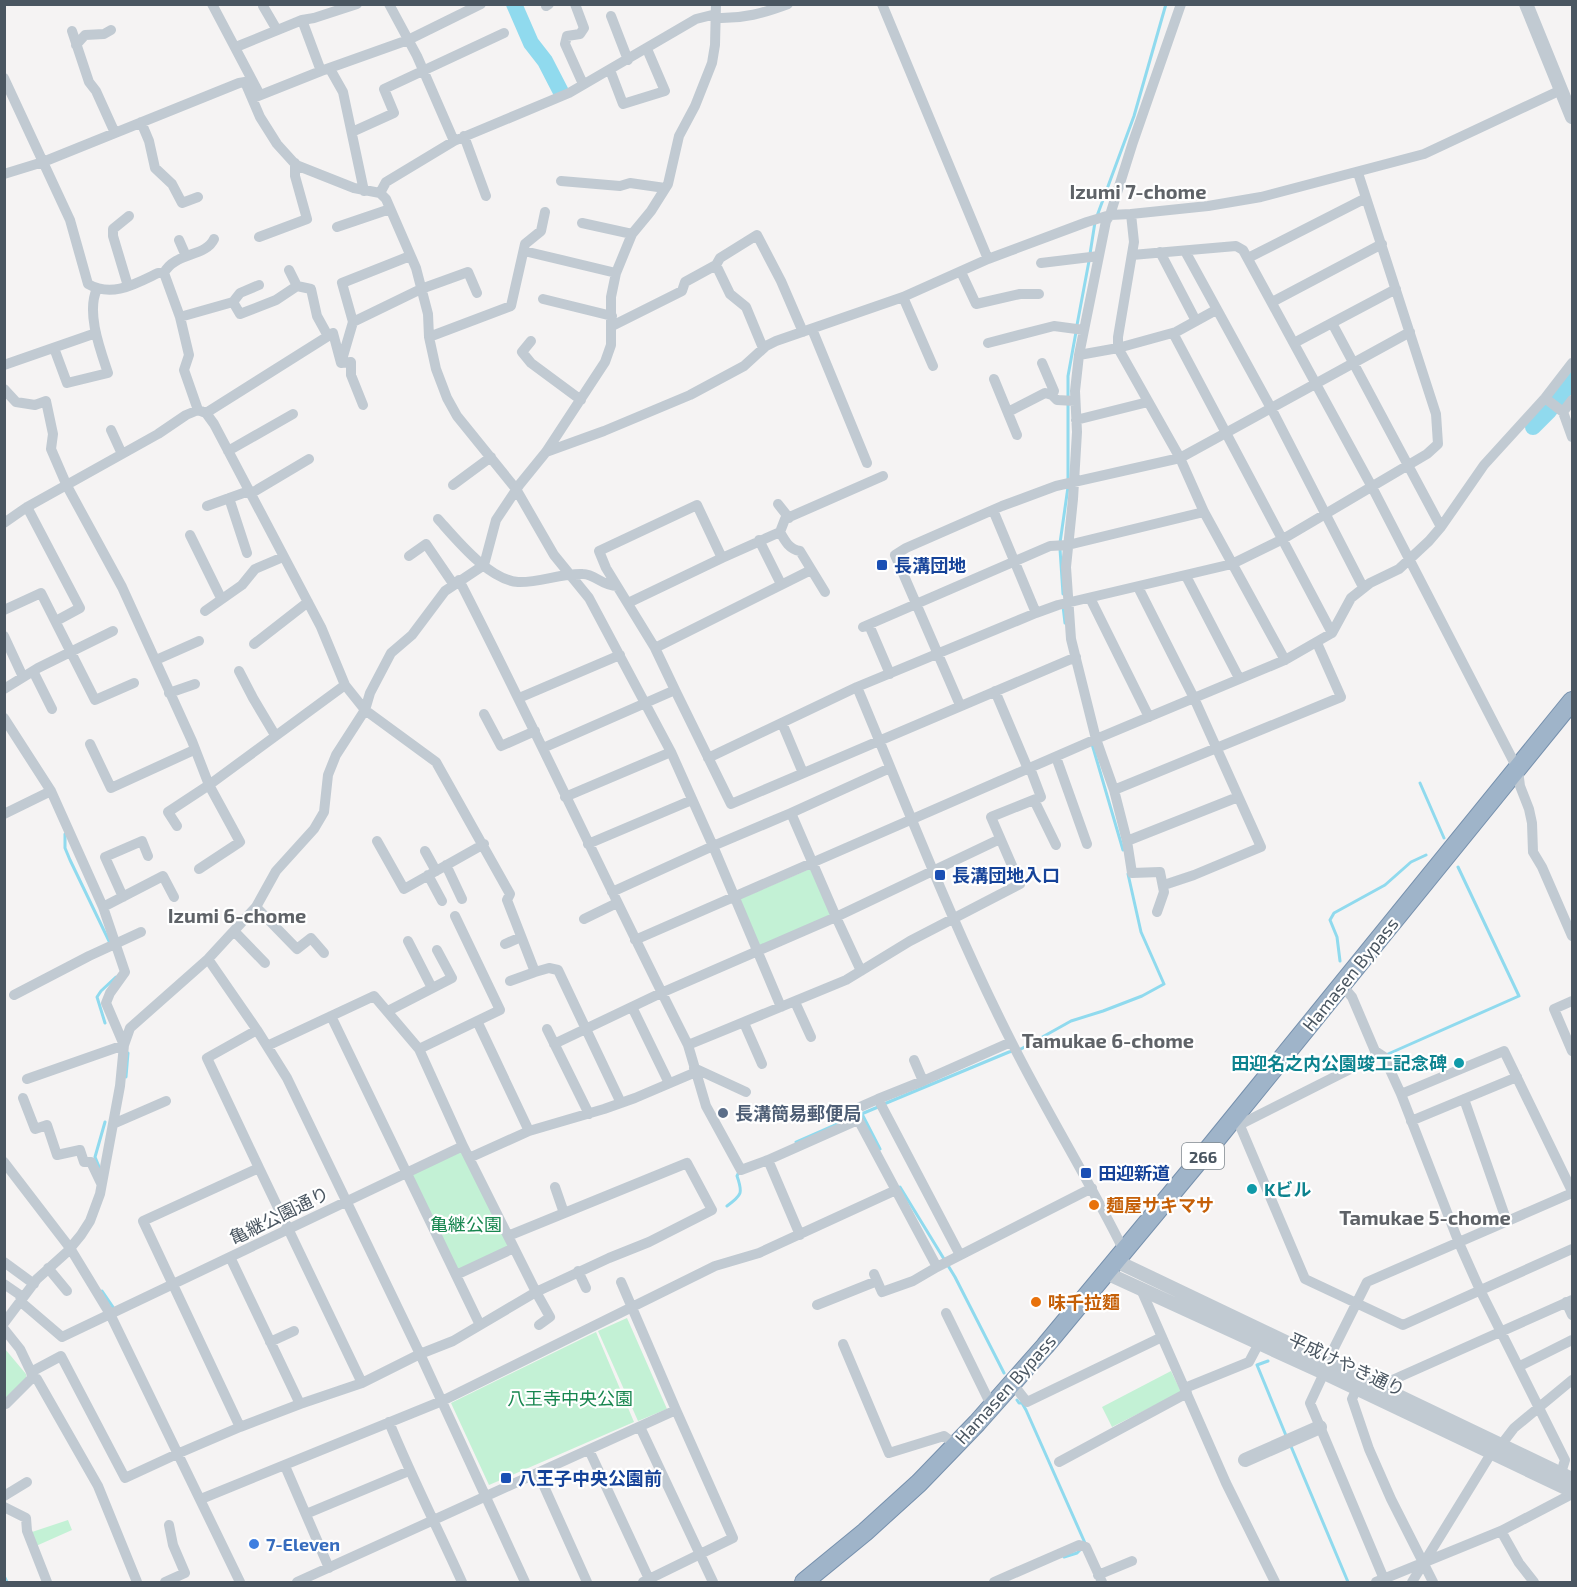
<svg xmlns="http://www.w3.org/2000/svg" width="1577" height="1587" font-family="'Exo 2','Noto Sans JP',sans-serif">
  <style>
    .green { fill: #c3f1d5 }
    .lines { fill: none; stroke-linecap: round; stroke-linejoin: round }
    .stream { stroke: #90daee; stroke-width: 3 }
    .river { stroke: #90daee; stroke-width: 16 }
    .trunk-casing { stroke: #7690ad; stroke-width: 20 }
    .minor { stroke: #c1cad2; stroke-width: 10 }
    .tertiary { stroke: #c1cad2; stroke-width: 14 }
    .trunk { stroke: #9fb4c9; stroke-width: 18 }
    .transit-dot { fill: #1a4fb4; stroke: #fff; stroke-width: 2 }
    .culture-dot { fill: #0f9aa8; stroke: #fff; stroke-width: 2 }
    .service-dot { fill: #5c6f8a; stroke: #fff; stroke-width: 2 }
    .food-dot { fill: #e8710a; stroke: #fff; stroke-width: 2 }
    .shop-dot { fill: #3f7fe0; stroke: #fff; stroke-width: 2 }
    .labels { text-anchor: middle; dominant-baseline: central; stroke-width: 4.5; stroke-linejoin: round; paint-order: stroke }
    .shield { fill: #fff; stroke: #808990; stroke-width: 1.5 }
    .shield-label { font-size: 16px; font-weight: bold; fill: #4a5661 }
    .transit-label { font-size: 18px; font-weight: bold; fill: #164399; stroke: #fff; text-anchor: start }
    .street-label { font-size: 18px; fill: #4a5661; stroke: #fff }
    .culture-label { font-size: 18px; font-weight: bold; fill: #0d838f; stroke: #fff; text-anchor: end }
    .service-label { font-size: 18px; font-weight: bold; fill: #4e5e75; stroke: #fff; text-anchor: start }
    .food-label { font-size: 18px; font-weight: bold; fill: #c56008; stroke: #fff; text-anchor: start }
    .park-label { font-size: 18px; fill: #17864f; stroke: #fff }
    .shop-label { font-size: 18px; font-weight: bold; fill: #366cbe; stroke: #fff; text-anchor: start }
    .neighbourhood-label { font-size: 20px; font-weight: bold; fill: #5f6368; stroke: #fff }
  </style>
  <rect width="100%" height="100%" fill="#f5f3f3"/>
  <path class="green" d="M 812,868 L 833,916 L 759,949 L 740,899 Z
    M 462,1149 L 510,1246 L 457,1271 L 410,1174 Z
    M 627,1318 L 667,1409 L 638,1421 L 598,1331 Z
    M 596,1332 L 634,1422 L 489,1485 L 451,1403 Z
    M 5,1349 L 26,1374 L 26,1381 L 5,1398 Z
    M 1171,1371 L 1181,1392 L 1112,1427 L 1102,1407 Z
    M 68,1520 L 72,1530 L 36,1546 L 29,1533 Z"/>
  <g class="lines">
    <path class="stream" d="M 1097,216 L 1134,116 L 1166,4
      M 1090,254 L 1095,222
      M 1077,325 L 1089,261
      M 1068,480 L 1068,376 L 1076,332
      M 1060,543 L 1068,487
      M 1060,549 L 1063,594
      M 1063,606 L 1065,623
      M 1092,744 L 1123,850
      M 1420,783 L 1444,838
      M 65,834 L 65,848 L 70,860 L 109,941
      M 1340,961 L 1337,937 L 1330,920 L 1334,913 L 1385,885 L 1411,862 L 1426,855
      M 105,1023 L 97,997 L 101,991 L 116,977
      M 1388,1054 L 1519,996 L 1458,867
      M 126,1077 L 128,1053
      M 884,1104 L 1009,1052 L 1021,1049 L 1071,1021 L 1103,1011 L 1142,996 L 1164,984 L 1141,932 L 1128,874
      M 862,1114 L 880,1149
      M 859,1115 L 878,1107
      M 796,1142 L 853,1117
      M 100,1169 L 95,1157 L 105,1122
      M 900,1187 L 955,1277 L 1004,1373
      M 727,1206 C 742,1195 743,1193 737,1176 L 740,1170
      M 102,1291 L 115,1310
      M 1268,1361 L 1257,1365 L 1287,1438
      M 1017,1400 L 1019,1403 L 1022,1403 L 1026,1410 L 1085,1543
      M 1290,1444 L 1348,1582
      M 1064,1557 L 1077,1553 L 1082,1548
      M 4,1576 L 7,1582"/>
    <path class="river" d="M 514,4 L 531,43 L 545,61 L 561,92
      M 1533,427 L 1549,411 L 1572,380"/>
    <g class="trunk-casing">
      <path id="trunk" d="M 804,1582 L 865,1532 L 919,1483 L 977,1423 L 1045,1346 L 1206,1152 L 1572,701"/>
    </g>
    <path class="minor" d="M 212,4 L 260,95
      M 389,4 L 417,56 L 454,141
      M 575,4 L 584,28 L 580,34 L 567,36 L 565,44 L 583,84
      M 882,4 L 988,259
      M 263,6 L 277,30
      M 546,6 L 549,4
      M 611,16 L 628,60
      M 716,18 C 743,19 764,13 788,4
      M 302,20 L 321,71
      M 72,31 L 89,82 L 96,91 L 115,133
      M 76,45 L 85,35 L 104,34 L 111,30
      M 236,47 L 302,20 L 314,18 L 357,4
      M 330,69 L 343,92 L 364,191
      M 610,70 L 623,104 L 665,91 L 647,49
      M 4,78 L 70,220 L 88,284 C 112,298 135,284 158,273 L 164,273 L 180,317 L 189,355 L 184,370 L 198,410 L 206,413 L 214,424 L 321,627 L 345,685 L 365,710 L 436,762 L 510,894 L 507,900 L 535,972 L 549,968 L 558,970 L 621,1103
      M 253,98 L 321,71 L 408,40 L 481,4
      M 141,122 L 149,141 L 155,168 L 172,184 L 182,203 L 198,197
      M 352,132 L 394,113 L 384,89 L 504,33
      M 464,136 L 486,196
      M 4,174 L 43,162 L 239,83 L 245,82 L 260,117 L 277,144 L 296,165 L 354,188 L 380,193 L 386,199 L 416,268 L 428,314 L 429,337 L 436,369 L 447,398 L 457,416 L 516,489 L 554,555 L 589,598 L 671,752 L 713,846 L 791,813 L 836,917 L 661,993 L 554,1044
      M 561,181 L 620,186 L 630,183 L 665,188
      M 380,193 L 386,182 L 454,141 L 569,93 L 696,19 L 716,14
      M 1131,214 L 1208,206 L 1261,197 L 1424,154 L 1561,90
      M 582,223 L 632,234
      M 337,227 L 390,209
      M 259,237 L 307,219 L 295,176 L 295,163
      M 179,240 L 186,256
      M 524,251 L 616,273
      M 1185,251 L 1271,408 L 1363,587
      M 1160,252 L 1196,321
      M 1132,255 L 1236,246 L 1243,250 L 1372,487 L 1518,770 L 1520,786 L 1529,809 L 1532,823 L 1533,852 L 1542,867 L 1572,936
      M 1248,258 L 1366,198
      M 1041,263 L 1099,256
      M 716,265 L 730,294 L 746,307 L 763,348
      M 289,270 L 297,286
      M 961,272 L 976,304 L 1020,294 L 1039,294
      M 164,273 C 175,252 206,257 214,239
      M 128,286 L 113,236 L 113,229 L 129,216
      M 903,297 L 933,366
      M 543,299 L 612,316
      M 233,302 L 240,293 L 259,285
      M 1272,302 L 1382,244
      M 1216,310 L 1176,332 L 1118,348 L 1180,458 L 1204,512 L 1285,660
      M 180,317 L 233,302 L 240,314 L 276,300 L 297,286 L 311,289 L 317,316 L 328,336
      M 353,322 L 342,283 L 410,256
      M 1332,323 L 1441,527
      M 612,326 L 682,291 L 685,282 L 716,265 L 720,258 L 757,235 L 781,281 L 803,332
      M 812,329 L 867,463
      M 1173,333 L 1332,633
      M 429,337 L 511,306 L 525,244 L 541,231 L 545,212
      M 531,341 L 522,352 L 531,363 L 581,400
      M 988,343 L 1054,326 L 1084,330
      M 1294,343 L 1396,289
      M 54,348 L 67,383 L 108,373 C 100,349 86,312 97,289
      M 341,363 L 351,362 L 351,375 L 363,405
      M 1042,363 L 1054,391 L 1052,395
      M 4,365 L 96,333
      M 994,379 L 1017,435
      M 4,389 L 16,402 L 35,405 L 46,401 L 53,434 L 51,449 L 67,486 L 122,587 L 192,741 L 209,785 L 345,685
      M 1545,398 L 1563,412 L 1572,437
      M 1008,412 L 1045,393 L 1052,395 L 1057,400 L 1075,401
      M 1563,412 L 1572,400
      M 206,413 L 333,333 L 341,363 L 353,322 L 421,289 L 468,272 L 477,293
      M 1076,420 L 1148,402
      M 111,430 L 122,454
      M 228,451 L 293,414
      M 546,452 L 604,431 L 690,395 L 744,366 L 766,346 L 776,341 L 903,297 L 988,259 L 1087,222 L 1110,215 L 1131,214 L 1134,242 L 1118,337 L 1118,348 L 1079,355
      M 453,485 L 491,457
      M 250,494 L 309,459
      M 229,498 L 247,553
      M 778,504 L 789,518
      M 207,506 L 249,491
      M 27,507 L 80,608 L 56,621
      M 993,510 L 1036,613
      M 438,519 C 456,539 489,580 518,582 C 539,583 561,573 583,574 C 595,574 602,586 617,586
      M 4,523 L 27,507 L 158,434 L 186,415 L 198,410
      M 780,532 C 785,541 789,549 800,551 L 825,592
      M 190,535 L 221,598
      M 759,540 L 781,584
      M 409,556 L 426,544 L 454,585
      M 811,570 L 655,648 L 606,568 L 599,551 L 697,505 L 722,558 L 780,532 L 785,519 L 883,476
      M 1186,576 L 1239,678
      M 459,580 C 538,734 610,891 688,1045 L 846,980 L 910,941 L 1020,884 L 991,817 L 1041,797 L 1030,768
      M 1138,587 L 1194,698 L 1261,847 L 1194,875 L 1164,885
      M 1090,598 L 1149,717
      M 628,603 L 722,558
      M 4,610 L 41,593 L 95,700 L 134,683
      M 205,611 L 242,585 L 255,569 L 283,557
      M 869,625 L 890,674
      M 863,627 L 1050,546 L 1068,545 L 1204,512
      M 4,636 L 23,677
      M 254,644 L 308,602
      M 156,660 L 199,641
      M 33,671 L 52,709
      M 239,671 L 253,698 L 275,735
      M 857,687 C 907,806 953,927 1012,1043 C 1047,1113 1089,1180 1124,1251
      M 4,689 L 38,668 L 113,631
      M 675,690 L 731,804 L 1076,657
      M 995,691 L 1028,769
      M 169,693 L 195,684
      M 519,698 L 620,655
      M 960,705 L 895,555 L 906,548 L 1002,506 L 1056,486 L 1180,458 L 1410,332
      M 484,714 L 501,746 L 535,731
      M 4,718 L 51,791 L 103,907 L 125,972 L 110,993 L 106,1003 L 124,1045
      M 782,723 L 803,773
      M 90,744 L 111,788 L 194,750
      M 543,748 L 675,690 L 655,648
      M 1056,757 L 1087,844
      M 708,758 L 857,687 L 1036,613 L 1058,605 L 1232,564 L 1283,539 L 1427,454 L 1438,444 L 1436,414 L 1358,173
      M 1114,790 L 1341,697 L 1317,643
      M 565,797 L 671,752
      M 1034,800 L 1056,845
      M 791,813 L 890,768
      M 4,814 L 51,791
      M 177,826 L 168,812 L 209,785 L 240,842 L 199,869
      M 377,841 L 404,889 L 484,844
      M 1127,841 L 1238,797
      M 588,844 L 692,800
      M 425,851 L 436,871
      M 446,865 L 462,899
      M 428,875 L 442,901
      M 612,892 L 713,846 L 781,1007
      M 123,897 L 105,857 L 142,841 L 148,856
      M 103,907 L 163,876 L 174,897
      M 256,907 L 297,949 L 311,938 L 324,953
      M 1157,912 L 1164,892 L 1160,872 L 1132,873 L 1127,841 L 1114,790 L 1096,739 L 1071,639 L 1066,567 L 1073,499 L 1077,432 L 1075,391 L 1079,355 L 1106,221 L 1110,215 L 1133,142 L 1181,4
      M 584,919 L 617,903
      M 234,931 L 265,963
      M 635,940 L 1096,739 L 1285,660 L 1332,633 L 1351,598 L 1370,583 L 1399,569 L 1429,541 L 1441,527 L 1484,465 L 1545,398 L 1572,363
      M 408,941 L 432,988
      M 505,944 L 521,937
      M 208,959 L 257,1030 L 287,1078 L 420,1354 L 525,1582
      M 861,971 L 836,917 L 1000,839
      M 510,981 L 535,972
      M 1341,984 L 1352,997 L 1375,1051 L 1384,1057 L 1401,1094 L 1459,1243 L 1480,1290 L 1565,1460 L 1561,1473
      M 14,995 L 89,956 L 141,932
      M 1572,1001 L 1554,1009 L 1572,1051
      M 795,1002 L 811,1037
      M 632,1007 L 669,1083
      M 388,1011 L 452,978 L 437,950
      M 331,1016 L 480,1325
      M 477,1021 L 529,1131
      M 744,1023 L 762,1064
      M 547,1029 L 589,1114
      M 257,1030 L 207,1058 L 259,1168
      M 688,1045 L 706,1106 L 741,1170 L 768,1160
      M 267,1046 L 374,996 L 419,1049 L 463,1146 L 536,1292 L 550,1317 L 539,1325
      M 419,1049 L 500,1010 L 455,916
      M 914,1060 L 923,1081
      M 694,1068 L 746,1092
      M 27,1079 L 124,1045
      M 1401,1094 L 1504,1051 L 1572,1191
      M 23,1098 L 35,1129 L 47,1125 L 57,1155 L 80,1150 L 84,1162 L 91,1162 L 101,1183
      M 878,1099 L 853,1110 L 937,1267 L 1092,1188
      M 1464,1099 L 1507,1222
      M 1235,1114 L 1305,1279 L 1403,1325 L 1572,1249
      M 1411,1121 L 1517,1077
      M 113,1124 L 166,1101
      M 1239,1125 L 1380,1054
      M 469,1158 L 529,1131 L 604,1109 L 635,1098 L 696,1072
      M 4,1162 L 70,1248 L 110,1314 L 240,1582
      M 555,1187 L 564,1213
      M 800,1235 L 768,1160 L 858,1120
      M 960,1255 L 878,1099 L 923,1081 L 1011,1042
      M 230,1257 L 300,1404
      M 4,1262 L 34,1284
      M 48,1268 L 67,1291
      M 578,1271 L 586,1288
      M 874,1274 L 882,1292 L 913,1281 L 937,1267
      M 456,1275 L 514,1248
      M 4,1284 L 20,1295 L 21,1302 L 62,1337 L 463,1146
      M 1140,1287 L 1226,1483 L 1275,1582
      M 1566,1302 L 1572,1315
      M 817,1305 L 877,1281
      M 946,1313 L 992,1407
      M 4,1323 L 37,1279 L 67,1252 L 81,1235 L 90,1221 L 100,1194 L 120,1086 L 124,1045 L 130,1028 L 208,959 L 256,907 L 276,871 L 314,829 L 324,812 L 328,775 L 336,755 L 365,710 L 370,693 L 391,653 L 412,635 L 445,591 L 484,565 L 496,520 L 520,484 L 546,452 L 605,362 L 611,345 L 611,297 L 616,273 L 632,234 L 651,211 L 668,184 L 679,136 L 695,106 L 712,63 L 715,45 L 716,4
      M 4,1329 L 20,1349 L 31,1372
      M 270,1342 L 294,1331
      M 843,1344 L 889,1453 L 944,1436 L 956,1445
      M 1327,1362 L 1367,1282 L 1572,1193
      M 1520,1366 L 1572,1340
      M 1324,1373 L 1310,1403 L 1384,1579
      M 32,1378 L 37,1379 L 98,1486 L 137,1582
      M 1012,1383 L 1027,1402 L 1162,1337
      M 1379,1386 L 1572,1300
      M 1185,1388 L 1249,1362 L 1259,1343
      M 1357,1388 L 1352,1399 L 1369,1449 L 1391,1499 L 1433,1582
      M 6,1404 L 32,1378 L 31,1372 L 61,1356 L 125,1478 L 177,1454 L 240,1427 L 300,1404 L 362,1383 L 420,1354 L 453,1341 L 536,1292 L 609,1258 L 649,1242 L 712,1210 L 687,1163 L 508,1236
      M 389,1422 C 411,1476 438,1529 462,1582
      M 240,1427 L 143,1221 L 259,1168 L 362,1383
      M 640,1427 L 713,1582
      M 589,1450 L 649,1579
      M 1059,1462 L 1187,1393
      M 285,1466 L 329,1568
      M 538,1473 L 587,1582
      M 4,1496 L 27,1482
      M 201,1499 L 442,1401 L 715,1266 L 759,1253 L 896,1190
      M 4,1507 L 26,1518 L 27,1531 L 47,1582
      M 306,1514 L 409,1471
      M 1501,1531 L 1519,1563 L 1534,1582
      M 1098,1575 L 1132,1561
      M 165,1582 L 185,1573 L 173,1545 L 169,1525
      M 297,1582 L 676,1410 L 621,1282
      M 643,1582 L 733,1538 L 676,1410
      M 994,1582 L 1079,1545 L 1086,1547 L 1102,1582
      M 1376,1582 L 1501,1531 L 1572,1494
      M 1412,1582 L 1492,1452 L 1501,1445 L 1514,1428 L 1572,1380"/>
    <path class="tertiary" d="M 1526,4 L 1572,117
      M 1116,1261 L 1572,1479
      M 1106,1273 L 1324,1373 L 1572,1491
      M 1245,1460 L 1320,1427"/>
    <use href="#trunk" class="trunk"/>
  </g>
  <g class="transit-dot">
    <rect x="876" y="559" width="12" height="12" rx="3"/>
    <rect x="934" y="869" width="12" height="12" rx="3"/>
    <rect x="1080" y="1167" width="12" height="12" rx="3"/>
    <rect x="500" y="1472" width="12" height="12" rx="3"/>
  </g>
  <g class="culture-dot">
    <circle cx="1459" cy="1063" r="6"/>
    <circle cx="1252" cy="1189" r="6"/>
  </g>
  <circle class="service-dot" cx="723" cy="1113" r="6"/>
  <g class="food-dot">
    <circle cx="1094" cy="1205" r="6"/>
    <circle cx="1036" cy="1302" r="6"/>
  </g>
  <circle class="shop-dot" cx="254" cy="1544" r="6"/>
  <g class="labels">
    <rect class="shield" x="1182" y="1143" width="42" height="26" rx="4.5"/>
    <g class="shield-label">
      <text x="1203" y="1156">266</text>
    </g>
    <g class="transit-label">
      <text x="894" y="565">長溝団地</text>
      <text x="952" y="875">長溝団地入口</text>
      <text x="1098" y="1173">田迎新道</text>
      <text x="518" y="1478">八王子中央公園前</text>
    </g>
    <g class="street-label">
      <text transform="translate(1350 974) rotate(-51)">Hamasen Bypass</text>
      <text transform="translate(279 1215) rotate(-26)">亀継公園通り</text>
      <text transform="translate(1347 1364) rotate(25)">平成けやき通り</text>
      <text transform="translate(1005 1389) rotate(-48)">Hamasen Bypass</text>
    </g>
    <g class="culture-label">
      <text x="1447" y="1063">田迎名之内公園竣工記念碑</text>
      <text x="1264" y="1189" text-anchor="start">Kビル</text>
    </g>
    <g class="service-label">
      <text x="735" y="1113">長溝簡易郵便局</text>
    </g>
    <g class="food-label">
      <text x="1106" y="1205">麺屋サキマサ</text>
      <text x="1048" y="1302">味千拉麵</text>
    </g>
    <g class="park-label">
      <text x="466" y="1224">亀継公園</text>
      <text x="570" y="1398">八王寺中央公園</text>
    </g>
    <g class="shop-label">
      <text x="266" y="1544">7-Eleven</text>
    </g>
    <g class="neighbourhood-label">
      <text x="1138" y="191">Izumi 7-chome</text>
      <text x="237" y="915">Izumi 6-chome</text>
      <text x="1108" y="1040">Tamukae 6-chome</text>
      <text x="1425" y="1217">Tamukae 5-chome</text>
    </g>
  </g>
  <rect width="1577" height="1587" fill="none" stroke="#4a5661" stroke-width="12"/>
</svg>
